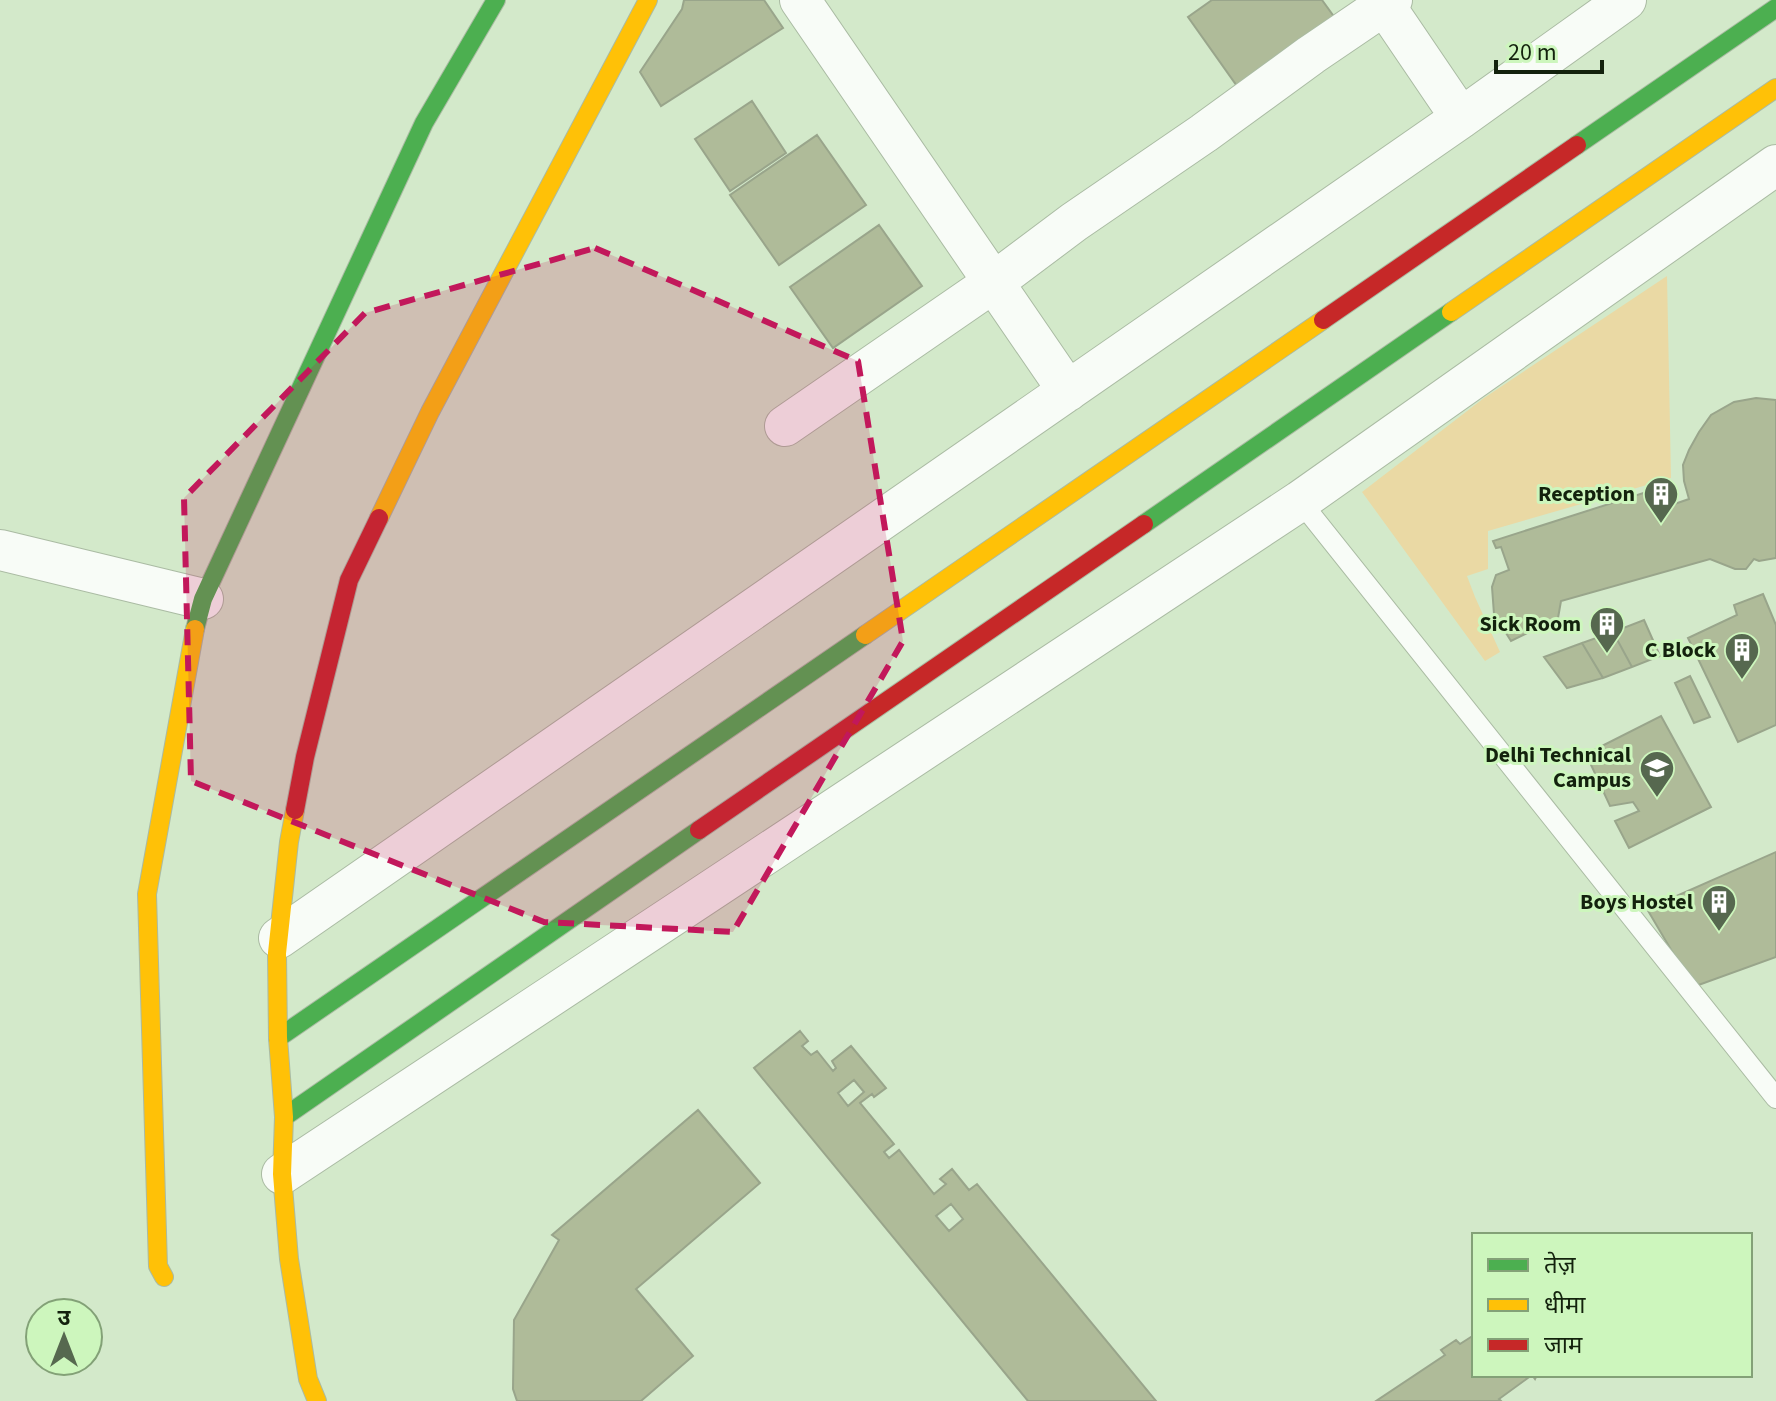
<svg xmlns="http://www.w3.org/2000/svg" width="1776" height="1401" font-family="'Source Sans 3','Noto Sans Devanagari',sans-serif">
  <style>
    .green { fill: #ead9a4 }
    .building { fill: #afbb99; stroke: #99a58b; stroke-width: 2; fill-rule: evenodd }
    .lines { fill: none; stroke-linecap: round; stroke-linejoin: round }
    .lane-casing { stroke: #aabba3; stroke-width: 22 }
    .street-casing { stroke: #aabba3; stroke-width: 42 }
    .fast-casing { stroke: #aabba3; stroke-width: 20 }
    .slow-casing { stroke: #aabba3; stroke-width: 20 }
    .jam-casing { stroke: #aabba3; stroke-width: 20 }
    .lane { stroke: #f8fcf7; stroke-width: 20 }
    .street { stroke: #f8fcf7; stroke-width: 40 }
    .fast { stroke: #4caf50; stroke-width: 18 }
    .slow { stroke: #ffc107; stroke-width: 18 }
    .jam { stroke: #c62828; stroke-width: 18 }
    .marked { fill: #c2185b; fill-opacity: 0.2; stroke: #c2185b; stroke-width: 6; stroke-dasharray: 16 10; stroke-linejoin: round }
    .labels { text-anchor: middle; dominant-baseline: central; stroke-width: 6; stroke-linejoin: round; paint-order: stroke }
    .poi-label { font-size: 22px; font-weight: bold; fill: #13220d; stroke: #cdf6bd; text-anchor: end }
  </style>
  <rect width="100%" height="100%" fill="#d3e9ca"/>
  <path class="green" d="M 1667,276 L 1671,478 L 1488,531 L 1488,569 L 1467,576 L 1475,597 L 1500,652 L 1485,661 L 1362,492 L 1484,398 Z"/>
  <path class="building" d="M 684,0 L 764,0 L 783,28 L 661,106 L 640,72 L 682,9 Z
    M 1212,0 L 1322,0 L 1335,18 L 1237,86 L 1188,17 Z
    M 752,101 L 786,153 L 730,191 L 695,139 Z
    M 817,135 L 866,205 L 779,265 L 730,195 Z
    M 879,225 L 922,286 L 833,348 L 790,287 Z
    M 1756,398 L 1776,400 L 1776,558 L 1759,561 L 1754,559 L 1746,569 L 1735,569 L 1710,559 L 1561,601 L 1558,618 L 1511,641 L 1494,614 L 1492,587 L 1496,575 L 1509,570 L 1501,547 L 1496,548 L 1493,541 L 1659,488 L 1663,508 L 1689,499 L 1684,481 L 1683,465 L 1689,450 L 1699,432 L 1711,415 L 1734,402 Z
    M 1763,594 L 1776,625 L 1776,725 L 1738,742 L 1688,638 L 1737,615 L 1734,605 Z
    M 1644,620 L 1660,656 L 1632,667 L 1613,632 Z
    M 1613,632 L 1632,667 L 1603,678 L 1582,643 Z
    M 1582,643 L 1603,678 L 1567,688 L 1544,657 Z
    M 1690,676 L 1710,717 L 1694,723 L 1675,683 Z
    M 1661,716 L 1711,807 L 1629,848 L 1615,821 L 1639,811 L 1633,802 L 1610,806 L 1586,754 Z
    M 1776,852 L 1776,957 L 1693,987 L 1647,909 Z
    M 800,1031 L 808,1041 L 802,1046 L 811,1055 L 817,1051 L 833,1071 L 836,1068 L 832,1061 L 851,1046 L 886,1088 L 874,1097 L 872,1094 L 860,1103 L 894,1144 L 884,1152 L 889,1158 L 899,1150 L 934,1194 L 946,1184 L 940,1179 L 952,1169 L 969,1190 L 977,1184 L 1156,1401 L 1028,1401 L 754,1068 ZM 854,1080 L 864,1092 L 848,1106 L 838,1093 ZM 951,1204 L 963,1219 L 949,1231 L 936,1216 Z
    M 698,1110 L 760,1183 L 636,1289 L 693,1356 L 641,1401 L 517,1401 L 513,1389 L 514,1320 L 559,1240 L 552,1235 Z
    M 1474,1335 L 1474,1375 L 1537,1375 L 1535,1379 L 1532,1375 L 1499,1399 L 1501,1401 L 1376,1401 L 1445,1355 L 1441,1350 L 1456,1340 L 1460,1344 Z"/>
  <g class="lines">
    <g class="lane-casing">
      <path id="lane" d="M 1300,501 L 1776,1098"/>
    </g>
    <g class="street-casing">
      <path id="street" d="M 800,0 L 1068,391
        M 1381,0 L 1461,118
        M 785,426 L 994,282 L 1074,222 L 1204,133 L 1311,55 L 1392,0
        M 0,550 L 203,599
        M 279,938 L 1461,118 L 1626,0
        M 282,1174 L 1300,501 L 1776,165"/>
    </g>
    <g class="fast-casing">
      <path id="fast" d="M 1577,145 L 1776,8
        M 1144,524 L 1451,312
        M 195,629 L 203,599 L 424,123 L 496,0
        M 278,1038 L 865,635
        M 284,1117 L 699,830"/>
    </g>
    <g class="slow-casing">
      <path id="slow" d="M 1451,312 L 1776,88
        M 379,518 L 430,412 L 648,0
        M 865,635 L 1323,320
        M 295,810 L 289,842 L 277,953 L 278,1038 L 284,1117 L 282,1174 L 289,1259 L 308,1379 L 317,1401
        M 164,1277 L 158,1266 L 147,894 L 195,629"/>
    </g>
    <g class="jam-casing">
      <path id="jam" d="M 1323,320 L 1577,145
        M 295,810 L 305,757 L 349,580 L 379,518
        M 699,830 L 1144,524"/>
    </g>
    <use href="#lane" class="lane"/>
    <use href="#street" class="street"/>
    <use href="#fast" class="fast"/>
    <use href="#slow" class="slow"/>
    <use href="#jam" class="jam"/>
  </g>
  <path class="marked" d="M 595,248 L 858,361 L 903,641 L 733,932 L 544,922 L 191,781 L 184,498 L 365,313 Z"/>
  <defs>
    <g id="building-pin" transform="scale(1.8)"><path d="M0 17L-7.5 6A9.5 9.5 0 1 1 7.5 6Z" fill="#56684f" stroke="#cdf6bd"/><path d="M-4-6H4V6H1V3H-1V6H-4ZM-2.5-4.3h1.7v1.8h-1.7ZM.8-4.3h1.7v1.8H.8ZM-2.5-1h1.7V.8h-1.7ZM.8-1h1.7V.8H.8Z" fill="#fff"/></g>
    <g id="university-pin" transform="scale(1.8)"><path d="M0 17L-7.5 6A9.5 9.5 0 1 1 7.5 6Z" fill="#56684f" stroke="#cdf6bd"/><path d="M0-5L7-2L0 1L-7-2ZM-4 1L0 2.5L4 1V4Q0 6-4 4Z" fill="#fff"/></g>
  </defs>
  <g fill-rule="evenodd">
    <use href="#building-pin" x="1661" y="494"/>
    <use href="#building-pin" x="1607" y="624"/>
    <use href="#building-pin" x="1742" y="650"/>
    <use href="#university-pin" x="1657" y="768"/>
    <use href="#building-pin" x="1719" y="902"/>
  </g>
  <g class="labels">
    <g class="poi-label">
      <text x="1635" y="494">Reception</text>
      <text x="1581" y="624">Sick Room</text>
      <text x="1716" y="650">C Block</text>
      <text x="1631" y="755">Delhi Technical<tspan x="1631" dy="25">Campus</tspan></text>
      <text x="1693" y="902">Boys Hostel</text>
    </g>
  </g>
  <rect x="1472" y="1233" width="280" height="144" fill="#cdf6bd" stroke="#83a177" stroke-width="2"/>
  <rect x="1488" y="1259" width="40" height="12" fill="#4caf50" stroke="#83a177" stroke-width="2"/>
  <text x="1544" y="1273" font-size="24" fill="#13220d">तेज़</text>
  <rect x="1488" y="1299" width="40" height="12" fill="#ffc107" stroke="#83a177" stroke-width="2"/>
  <text x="1544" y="1313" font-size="24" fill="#13220d">धीमा</text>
  <rect x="1488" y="1339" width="40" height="12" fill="#c62828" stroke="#83a177" stroke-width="2"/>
  <text x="1544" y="1353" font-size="24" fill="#13220d">जाम</text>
  <g transform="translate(64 1337)"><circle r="38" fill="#cdf6bd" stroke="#83a177" stroke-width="2"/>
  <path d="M0-6L14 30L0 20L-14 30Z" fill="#56684f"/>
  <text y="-12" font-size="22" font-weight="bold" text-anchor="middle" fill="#13220d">उ</text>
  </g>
  <path d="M1496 60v12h106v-12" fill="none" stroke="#13220d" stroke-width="4"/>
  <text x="1508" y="60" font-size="24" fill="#13220d" stroke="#cdf6bd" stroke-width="6" paint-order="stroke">20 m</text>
</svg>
